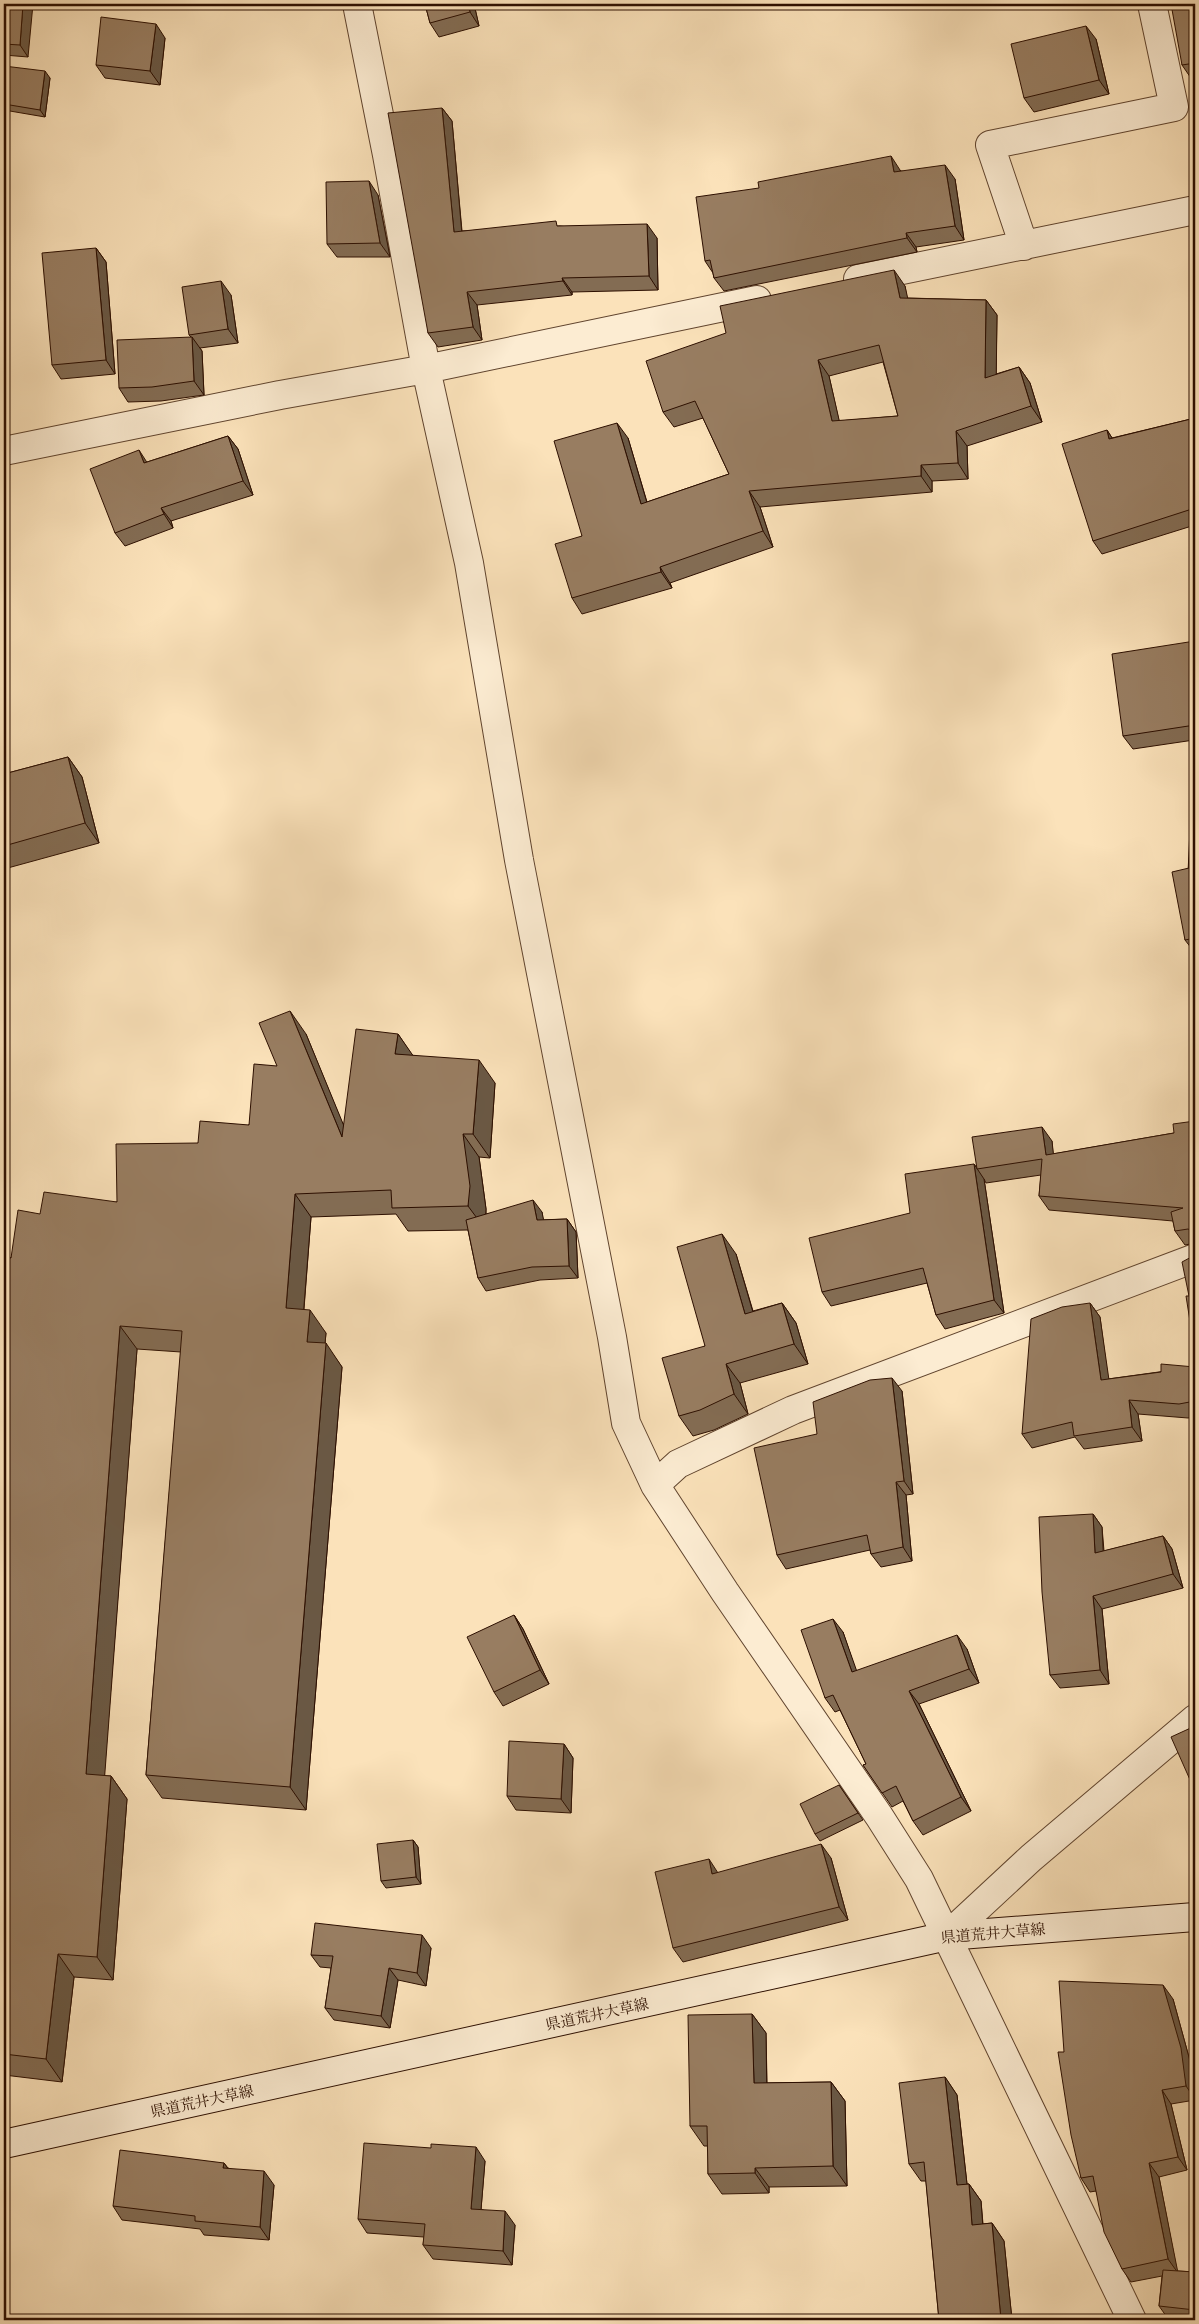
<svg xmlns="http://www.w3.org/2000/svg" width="1199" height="2324" font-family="'Libre Caslon Text','Noto Serif JP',serif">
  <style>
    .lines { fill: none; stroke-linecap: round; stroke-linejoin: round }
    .minor-casing { stroke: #60442e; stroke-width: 30 }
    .secondary-casing { stroke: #2d0f00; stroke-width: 30 }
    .minor { stroke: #fcecd2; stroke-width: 28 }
    .secondary { stroke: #fcecd2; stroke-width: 28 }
    .wall { fill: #836c53; stroke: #2d0f00; fill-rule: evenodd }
    .shaded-wall { fill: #6a5844; stroke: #2d0f00 }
    .building { fill: #987d61; stroke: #2d0f00; fill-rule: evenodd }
    .labels { text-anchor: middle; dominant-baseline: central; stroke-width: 5; stroke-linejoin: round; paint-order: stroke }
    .street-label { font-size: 15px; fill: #2d0f00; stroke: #fcecd2 }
  </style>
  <rect width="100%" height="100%" fill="#fbe2ba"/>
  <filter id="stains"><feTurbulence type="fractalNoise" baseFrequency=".004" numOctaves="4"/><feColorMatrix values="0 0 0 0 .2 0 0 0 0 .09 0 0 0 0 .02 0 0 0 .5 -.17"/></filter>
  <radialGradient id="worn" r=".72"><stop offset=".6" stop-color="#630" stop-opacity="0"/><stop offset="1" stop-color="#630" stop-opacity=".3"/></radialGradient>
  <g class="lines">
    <g class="minor-casing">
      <path id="minor" d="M 357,4 L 387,155 L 426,369 L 469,563 L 519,860 L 612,1337 L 626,1423 L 655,1485 L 725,1592 L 879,1816 L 919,1879 L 1132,2320
        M 1024,246 L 990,145 L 1174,107 L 1152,4
        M 858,279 L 1195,210
        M 4,451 L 280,395 L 426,369 L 757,300
        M 655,1485 L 678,1464 L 793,1410 L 1195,1258
        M 947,1936 L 1031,1858 L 1195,1719"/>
    </g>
    <g class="secondary-casing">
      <path id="secondary" d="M 4,2144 L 947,1936 L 1195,1917"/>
    </g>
    <use href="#minor" class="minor"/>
    <use href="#secondary" class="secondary"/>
  </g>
  <path class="wall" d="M 4,4 L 28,57 L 4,55 Z
    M 425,4 L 474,4 L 479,26 L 439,37 L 430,23 Z
    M 1195,4 L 1195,84 L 1182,65 Z
    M 165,38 L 160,85 L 105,78 L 96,65 Z
    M 1096,39 L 1109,94 L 1034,112 L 1024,98 Z
    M 4,66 L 50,78 L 45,117 L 4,110 Z
    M 442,108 L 452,121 L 462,231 L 560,226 L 657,238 L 658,290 L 572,292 L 572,295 L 477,305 L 482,340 L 438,347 L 428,333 Z
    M 900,170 L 901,171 L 955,179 L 964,240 L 916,247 L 917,252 L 724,291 L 714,278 L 713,273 L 705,261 Z
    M 378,195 L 390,257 L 337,257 L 327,244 Z
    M 96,248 L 106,262 L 115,374 L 61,379 L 52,365 Z
    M 905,286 L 907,298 L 986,300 L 997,315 L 996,374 L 1019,367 L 1030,383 L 1042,422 L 967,446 L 968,479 L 932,481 L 932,492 L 760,507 L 773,547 L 670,583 L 672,588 L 582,614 L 572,598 L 582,536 L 628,438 L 647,502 L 729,474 L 703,418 L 674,427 L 663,412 ZM 883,362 L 898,416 L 839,421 L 829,376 Z
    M 231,295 L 238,343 L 200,348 L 202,351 L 204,395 L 161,401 L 128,402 L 119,388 L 191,337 L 189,335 Z
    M 1195,418 L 1195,525 L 1102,554 L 1093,541 L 1107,430 L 1112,438 Z
    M 228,436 L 238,449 L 253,495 L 171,521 L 173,528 L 125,546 L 115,533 L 147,462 Z
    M 1195,641 L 1195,953 L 1185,940 L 1194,740 L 1133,749 L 1123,736 Z
    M 68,757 L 82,777 L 99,843 L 4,869 L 4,774 Z
    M 306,1034 L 343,1125 L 398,1034 L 412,1055 L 495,1083 L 490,1158 L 479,1157 L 486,1209 L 486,1214 L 542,1212 L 543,1220 L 567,1219 L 576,1232 L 578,1278 L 540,1280 L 486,1291 L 478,1278 L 468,1230 L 408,1231 L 396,1214 L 311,1217 L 304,1309 L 326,1333 L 325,1343 L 342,1367 L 306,1810 L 162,1798 L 146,1775 L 181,1352 L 137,1349 L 104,1776 L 111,1776 L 127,1799 L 113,1980 L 74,1977 L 62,2082 L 4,2075 L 4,1257 L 11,1258 L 40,1214 L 117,1202 L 198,1143 L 249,1125 L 277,1066 Z
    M 1195,1121 L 1195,1243 L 1185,1245 L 1175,1231 L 1173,1221 L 1049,1210 L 1039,1196 L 1041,1175 L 986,1183 L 984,1179 L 1004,1313 L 945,1329 L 936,1315 L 927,1283 L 831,1306 L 822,1292 L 910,1213 L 974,1164 L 977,1168 L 1052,1141 L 1053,1154 L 1174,1133 Z
    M 736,1254 L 753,1311 L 782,1303 L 796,1323 L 808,1364 L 740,1383 L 748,1414 L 714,1430 L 693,1436 L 679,1416 L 705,1346 Z
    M 1090,1303 L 1100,1317 L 1108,1379 L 1195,1367 L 1195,1417 L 1188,1418 L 1138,1414 L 1142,1441 L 1084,1449 L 1075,1437 L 1032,1448 L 1022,1434 Z
    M 902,1391 L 913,1494 L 906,1495 L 912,1561 L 881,1567 L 871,1554 L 870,1550 L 786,1569 L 777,1555 L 817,1434 Z
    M 1093,1514 L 1102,1527 L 1104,1551 L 1163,1536 L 1172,1549 L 1183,1588 L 1102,1609 L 1109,1684 L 1060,1688 L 1050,1675 Z
    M 514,1615 L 523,1629 L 549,1684 L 503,1706 L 494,1692 Z
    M 843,1632 L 856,1671 L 967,1649 L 979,1683 L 919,1704 L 971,1811 L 923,1835 L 913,1821 L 903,1801 L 892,1807 L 863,1765 L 866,1764 L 840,1710 L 835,1712 L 825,1698 Z
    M 564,1744 L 573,1758 L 571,1813 L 516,1810 L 507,1796 Z
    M 839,1785 L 863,1820 L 820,1841 L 815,1834 Z
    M 413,1840 L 418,1847 L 421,1884 L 386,1888 L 381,1881 Z
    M 831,1858 L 848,1920 L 683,1962 L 673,1948 L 718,1873 Z
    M 431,1948 L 426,1986 L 398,1980 L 390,2028 L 334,2020 L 325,2008 L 331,1968 L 320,1967 L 311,1955 Z
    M 1173,1999 L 1190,2061 L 1195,2100 L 1171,2104 L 1187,2170 L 1159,2177 L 1177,2271 L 1195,2272 L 1195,2320 L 1169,2320 L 1159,2306 L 1162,2276 L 1131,2282 L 1122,2269 L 1096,2191 L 1090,2192 L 1081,2178 L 1064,2052 Z
    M 752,2014 L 766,2033 L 767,2083 L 831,2082 L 845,2101 L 847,2186 L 769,2187 L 769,2193 L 722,2194 L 708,2174 L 708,2146 L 704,2146 L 690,2126 Z
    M 945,2077 L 957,2095 L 967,2184 L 969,2184 L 981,2201 L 983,2224 L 992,2223 L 1004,2241 L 1012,2320 L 939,2320 L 926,2181 L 921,2181 L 909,2164 Z
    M 485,2161 L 481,2209 L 515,2225 L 512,2265 L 433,2259 L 423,2245 L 424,2237 L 367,2233 L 358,2219 Z
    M 224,2163 L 228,2168 L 274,2185 L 269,2240 L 204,2235 L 200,2229 L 122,2220 L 113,2206 Z"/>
  <path class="shaded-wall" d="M 23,4 L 33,4 L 28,57 L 20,45 Z
    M 468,4 L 474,4 L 479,26 L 470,12 Z
    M 156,24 L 165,38 L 160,85 L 150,71 Z
    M 1086,26 L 1096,39 L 1109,94 L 1099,80 Z
    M 45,71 L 50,78 L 45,117 L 40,110 Z
    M 442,108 L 452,121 L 463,246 L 454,232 Z
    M 891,156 L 900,170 L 904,186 L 894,172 Z
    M 945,165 L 955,179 L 964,240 L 955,226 Z
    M 369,181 L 378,195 L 390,257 L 380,243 Z
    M 647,224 L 657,238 L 658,290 L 649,276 Z
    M 906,233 L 916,247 L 917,252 L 907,238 Z
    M 96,248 L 106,262 L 115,374 L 106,360 Z
    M 894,270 L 905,286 L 911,313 L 900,298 Z
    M 562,278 L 572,292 L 572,295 L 563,281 Z
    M 221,281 L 231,295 L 238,343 L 228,329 Z
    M 467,292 L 477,305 L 482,340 L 473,327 Z
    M 986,300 L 997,315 L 996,393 L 985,378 Z
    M 192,337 L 202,351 L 204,395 L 194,381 Z
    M 818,360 L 829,376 L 843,437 L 832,421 Z
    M 1019,367 L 1030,383 L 1042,422 L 1031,406 Z
    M 617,423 L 628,438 L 652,520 L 641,504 Z
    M 1107,430 L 1116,444 L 1109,439 Z
    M 956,431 L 967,446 L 968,479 L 958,463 Z
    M 228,436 L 238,449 L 253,495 L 243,481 Z
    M 139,450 L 148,464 L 144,463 Z
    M 921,465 L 932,481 L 932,492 L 921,476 Z
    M 749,491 L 760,507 L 773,547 L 763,531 Z
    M 161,508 L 171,521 L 173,528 L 164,514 Z
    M 660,567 L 670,583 L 672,588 L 661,572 Z
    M 68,757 L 82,777 L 99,843 L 85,823 Z
    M 290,1011 L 306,1034 L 358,1160 L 342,1137 Z
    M 398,1034 L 414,1057 L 395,1054 Z
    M 479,1060 L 495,1083 L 490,1158 L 473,1134 Z
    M 1042,1127 L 1052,1141 L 1055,1169 L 1046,1155 Z
    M 463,1134 L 479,1157 L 486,1209 L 485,1229 L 468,1206 Z
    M 974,1164 L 984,1179 L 1004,1313 L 994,1300 Z
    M 295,1194 L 311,1217 L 302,1331 L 286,1308 Z
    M 533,1200 L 542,1212 L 546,1232 L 537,1220 Z
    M 567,1219 L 576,1232 L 578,1278 L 569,1266 Z
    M 722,1234 L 736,1254 L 759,1333 L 745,1314 Z
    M 782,1303 L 796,1323 L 808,1364 L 794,1344 Z
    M 1090,1303 L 1100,1317 L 1111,1394 L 1101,1380 Z
    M 310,1310 L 326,1333 L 323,1365 L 307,1342 Z
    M 120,1326 L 137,1349 L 103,1798 L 86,1774 Z
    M 326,1343 L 342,1367 L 306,1810 L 290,1787 Z
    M 726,1364 L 740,1383 L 748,1414 L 734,1394 Z
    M 892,1378 L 902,1391 L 913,1494 L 904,1481 Z
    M 1129,1400 L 1138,1414 L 1142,1441 L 1132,1427 Z
    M 896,1482 L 906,1495 L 912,1561 L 903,1547 Z
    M 1093,1514 L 1102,1527 L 1104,1567 L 1095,1553 Z
    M 1163,1536 L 1172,1549 L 1183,1588 L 1173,1574 Z
    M 1093,1596 L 1102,1609 L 1109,1684 L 1100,1670 Z
    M 514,1615 L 523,1629 L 549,1684 L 540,1670 Z
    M 833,1619 L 843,1632 L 862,1686 L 852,1672 Z
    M 957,1635 L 967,1649 L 979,1683 L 969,1669 Z
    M 909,1691 L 919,1704 L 971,1811 L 961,1797 Z
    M 564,1744 L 573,1758 L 571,1813 L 561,1799 Z
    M 111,1776 L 127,1799 L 113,1980 L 97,1957 Z
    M 413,1840 L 418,1847 L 421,1884 L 416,1877 Z
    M 821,1844 L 831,1858 L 848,1920 L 839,1907 Z
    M 709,1859 L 718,1873 L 712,1874 Z
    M 422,1935 L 431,1948 L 426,1986 L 417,1973 Z
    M 58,1954 L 74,1977 L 62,2082 L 46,2059 Z
    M 389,1968 L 398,1980 L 390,2028 L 381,2016 Z
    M 1163,1985 L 1173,1999 L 1190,2061 L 1195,2099 L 1186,2086 Z
    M 752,2014 L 766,2033 L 767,2103 L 754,2083 Z
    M 945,2077 L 957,2095 L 969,2202 L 957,2185 Z
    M 831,2082 L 845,2101 L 847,2186 L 833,2166 Z
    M 1162,2090 L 1171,2104 L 1187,2170 L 1178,2157 Z
    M 476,2147 L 485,2161 L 480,2222 L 471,2209 Z
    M 224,2163 L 233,2176 L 223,2168 Z
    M 1149,2163 L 1159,2177 L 1178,2273 L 1168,2259 Z
    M 755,2168 L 769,2187 L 769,2193 L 755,2173 Z
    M 264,2171 L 274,2185 L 269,2240 L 260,2227 Z
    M 969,2184 L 981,2201 L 984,2242 L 972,2225 Z
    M 505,2211 L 515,2225 L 512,2265 L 503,2251 Z
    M 992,2223 L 1004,2241 L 1012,2320 L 1001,2320 Z"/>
  <path class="building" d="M 4,4 L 23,4 L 20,45 L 4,44 Z
    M 425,4 L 468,4 L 470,12 L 430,23 Z
    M 1171,4 L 1195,4 L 1195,63 L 1182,65 Z
    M 101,17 L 156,24 L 150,71 L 96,65 Z
    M 1086,26 L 1099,80 L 1024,98 L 1011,44 Z
    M 4,66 L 45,71 L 40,110 L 4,104 Z
    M 442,108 L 454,232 L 556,221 L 557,226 L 647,224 L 649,276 L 562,278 L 563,281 L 467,292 L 473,327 L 428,333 L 388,113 Z
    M 891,156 L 894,172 L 945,165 L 955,226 L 906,233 L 907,238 L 714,278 L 710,260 L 705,261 L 696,197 L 759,188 L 758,182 Z
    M 369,181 L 380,243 L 327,244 L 326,182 Z
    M 96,248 L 106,360 L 52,365 L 42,253 Z
    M 894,270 L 900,298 L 986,300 L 985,378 L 1019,367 L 1031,406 L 956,431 L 958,463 L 921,465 L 921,476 L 749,491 L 763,531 L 660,567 L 661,572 L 572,598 L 555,544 L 582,536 L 554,441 L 617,423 L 641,504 L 729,474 L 695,401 L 663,412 L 646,361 L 726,333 L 720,306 ZM 879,345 L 898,416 L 832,421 L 818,360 Z
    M 221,281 L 228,329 L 189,335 L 182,287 Z
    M 192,337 L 194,381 L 152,387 L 119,388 L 117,340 Z
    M 1195,418 L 1195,508 L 1093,541 L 1062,444 L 1107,430 L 1109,439 Z
    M 228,436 L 243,481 L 161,508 L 164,514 L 115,533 L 90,469 L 139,450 L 144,463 Z
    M 1195,544 L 1195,558 L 1193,558 Z
    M 1195,641 L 1195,938 L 1185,940 L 1172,872 L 1189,868 L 1195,725 L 1123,736 L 1112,654 Z
    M 68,757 L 85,823 L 4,846 L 4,774 Z
    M 290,1011 L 342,1137 L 356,1029 L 398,1034 L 395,1054 L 479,1060 L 473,1134 L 463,1134 L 470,1186 L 468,1206 L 392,1208 L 391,1190 L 295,1194 L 286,1308 L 310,1310 L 307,1342 L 326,1343 L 290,1787 L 146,1775 L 182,1331 L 120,1326 L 86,1774 L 111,1776 L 97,1957 L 58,1954 L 46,2059 L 4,2054 L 4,1257 L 11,1258 L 18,1210 L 40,1214 L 44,1192 L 117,1202 L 116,1144 L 198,1143 L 200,1121 L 249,1125 L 254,1064 L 277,1066 L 259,1023 Z
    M 1195,1121 L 1195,1232 L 1188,1229 L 1175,1231 L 1171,1212 L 1183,1208 L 1039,1196 L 1042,1159 L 977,1169 L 972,1137 L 1042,1127 L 1046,1155 L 1174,1133 L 1173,1124 Z
    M 974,1164 L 994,1300 L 936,1315 L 923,1268 L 822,1292 L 809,1238 L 910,1213 L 905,1174 Z
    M 533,1200 L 537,1220 L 567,1219 L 569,1266 L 532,1267 L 478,1278 L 466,1220 Z
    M 722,1234 L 745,1314 L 782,1303 L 794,1344 L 726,1364 L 734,1394 L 700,1410 L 679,1416 L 662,1358 L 705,1346 L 677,1247 Z
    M 1195,1255 L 1195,1353 L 1186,1296 L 1189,1296 L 1182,1262 Z
    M 1090,1303 L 1101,1380 L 1161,1372 L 1161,1364 L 1195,1367 L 1195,1401 L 1179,1404 L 1129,1400 L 1132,1427 L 1074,1436 L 1072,1422 L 1022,1434 L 1031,1319 L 1062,1307 Z
    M 892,1378 L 904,1481 L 896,1482 L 903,1547 L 871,1554 L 867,1535 L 777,1555 L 754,1448 L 817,1434 L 813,1402 L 870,1380 Z
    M 1093,1514 L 1095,1553 L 1163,1536 L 1173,1574 L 1093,1596 L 1100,1670 L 1050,1675 L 1042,1592 L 1039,1517 Z
    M 514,1615 L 540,1670 L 494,1692 L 467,1637 Z
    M 833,1619 L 852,1672 L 957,1635 L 969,1669 L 909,1691 L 961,1797 L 913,1821 L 896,1786 L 882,1793 L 863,1765 L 866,1764 L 833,1695 L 825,1698 L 801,1630 Z
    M 1195,1726 L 1195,1791 L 1171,1737 Z
    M 509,1741 L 564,1744 L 561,1799 L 507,1796 Z
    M 839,1785 L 858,1813 L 815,1834 L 800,1804 Z
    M 413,1840 L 416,1877 L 381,1881 L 377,1844 Z
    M 821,1844 L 839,1907 L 673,1948 L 655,1872 L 709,1859 L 712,1874 Z
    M 315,1923 L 422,1935 L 417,1973 L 389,1968 L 381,2016 L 325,2008 L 333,1956 L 311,1955 Z
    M 1059,1981 L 1163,1985 L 1181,2048 L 1186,2086 L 1162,2090 L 1178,2157 L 1149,2163 L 1168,2259 L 1122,2269 L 1104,2232 L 1093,2176 L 1081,2178 L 1071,2135 L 1058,2052 L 1064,2052 Z
    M 752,2014 L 754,2083 L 831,2082 L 833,2166 L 755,2168 L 755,2173 L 708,2174 L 707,2126 L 690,2126 L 688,2015 Z
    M 945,2077 L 957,2185 L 969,2184 L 972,2225 L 992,2223 L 1001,2320 L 939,2320 L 924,2162 L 909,2164 L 899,2083 Z
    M 364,2143 L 431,2148 L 431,2144 L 476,2147 L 471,2209 L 505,2211 L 503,2251 L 423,2245 L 425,2224 L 358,2219 Z
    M 120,2150 L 224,2163 L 223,2168 L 264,2171 L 260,2227 L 195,2221 L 195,2216 L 113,2206 Z
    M 1163,2270 L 1195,2272 L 1195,2310 L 1159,2306 Z"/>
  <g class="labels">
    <g class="street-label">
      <text transform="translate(993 1933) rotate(-5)">県道荒井大草線</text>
      <text transform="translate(597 2014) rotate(-12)">県道荒井大草線</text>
      <text transform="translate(202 2101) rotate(-12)">県道荒井大草線</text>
    </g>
  </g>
  <rect width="1199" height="2324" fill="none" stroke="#fbe2ba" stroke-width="20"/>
  <rect x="5" y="5" width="1189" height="2314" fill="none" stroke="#2d0f00" stroke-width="2.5"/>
  <rect x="10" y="10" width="1179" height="2304" fill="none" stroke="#2d0f00"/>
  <rect width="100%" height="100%" filter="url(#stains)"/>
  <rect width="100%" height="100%" fill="url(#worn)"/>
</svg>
